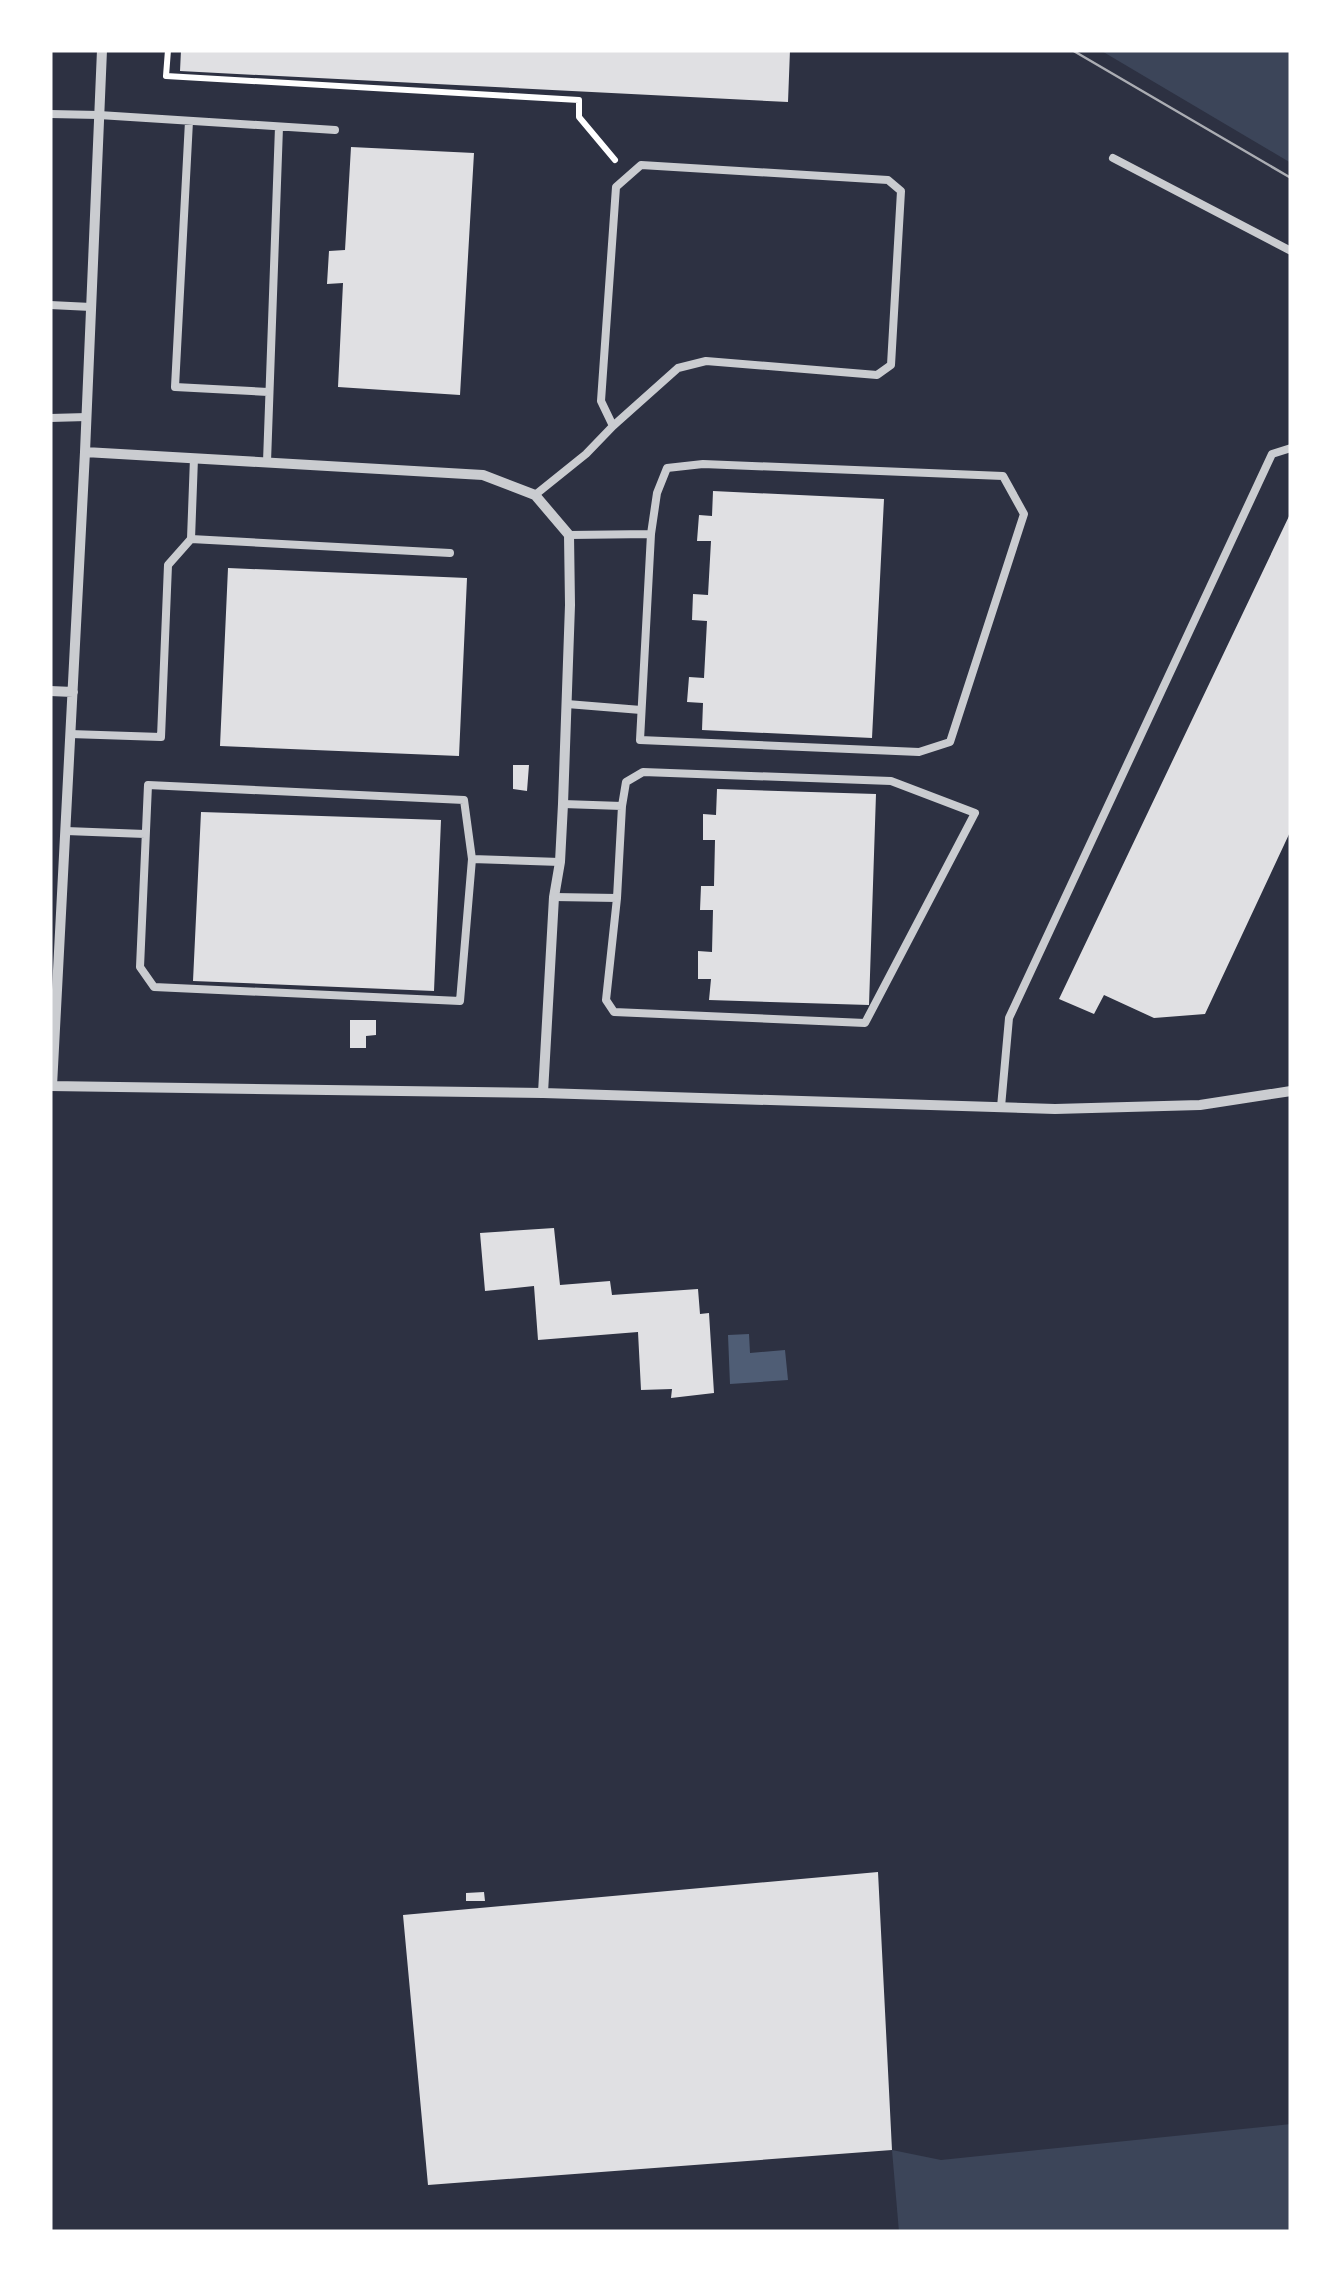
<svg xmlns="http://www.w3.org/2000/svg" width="1341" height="2282" font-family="'Exo 2',sans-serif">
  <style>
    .green { fill: #3c4559 }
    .water { fill: #4f5d75 }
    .building { fill: #e0e0e3 }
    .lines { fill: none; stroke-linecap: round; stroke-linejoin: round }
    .path { stroke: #fff; stroke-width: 6 }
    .service { stroke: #caccd0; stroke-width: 8 }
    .minor { stroke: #caccd0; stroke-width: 10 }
    .tram { stroke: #abadb3; stroke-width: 2.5 }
  </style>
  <rect width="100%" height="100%" fill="#2d3142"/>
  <path class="green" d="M 1100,50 L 1291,50 L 1291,163 Z
    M 1291,2124 L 1291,2232 L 899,2232 L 892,2150 L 941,2160 Z"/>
  <path class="water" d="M 749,1334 L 750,1353 L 785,1350 L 788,1380 L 730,1384 L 728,1335 Z"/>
  <path class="building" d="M 181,50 L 790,50 L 788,102 L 180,71 Z
    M 351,147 L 474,153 L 460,395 L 338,387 L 343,283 L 327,284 L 329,251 L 345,250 Z
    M 713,491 L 884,499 L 872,738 L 702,730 L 703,703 L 687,702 L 689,677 L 704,678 L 707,621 L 692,620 L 693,594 L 708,595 L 711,541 L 697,541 L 699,515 L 712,516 Z
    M 1291,512 L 1291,830 L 1205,1014 L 1154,1018 L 1104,995 L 1094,1014 L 1059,999 Z
    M 228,568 L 467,578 L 459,756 L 220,746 Z
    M 513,765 L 529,765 L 527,791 L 513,789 Z
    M 717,789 L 876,794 L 869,1005 L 709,1000 L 711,979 L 698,979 L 698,951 L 712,952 L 713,910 L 700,910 L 701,886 L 714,886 L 715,840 L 703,840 L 703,814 L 716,815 Z
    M 201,812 L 441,820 L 434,991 L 193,981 Z
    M 350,1020 L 376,1020 L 376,1035 L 366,1036 L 366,1048 L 350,1048 Z
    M 554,1228 L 560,1285 L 610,1281 L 612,1295 L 698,1289 L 700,1314 L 709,1313 L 714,1393 L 671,1398 L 672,1389 L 641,1390 L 638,1332 L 538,1340 L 534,1286 L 485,1291 L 480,1233 Z
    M 878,1872 L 892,2150 L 428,2185 L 403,1915 Z
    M 484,1892 L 485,1901 L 466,1901 L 466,1893 Z"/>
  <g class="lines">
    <path class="path" d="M 168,50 L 166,76 L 579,100 L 579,117 L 615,160"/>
    <path class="service" d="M 50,114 L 99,115 L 335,130
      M 189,121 L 175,387 L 268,392
      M 1113,158 L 1291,251
      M 50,305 L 91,307
      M 50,418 L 87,417
      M 194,458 L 191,539 L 450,553
      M 267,462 L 279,127
      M 703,464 L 1003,476 L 1024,514 L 950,742 L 919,752 L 640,740 L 651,534 L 657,493 L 667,468 Z
      M 535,495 L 586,454 L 613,426 L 678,368 L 706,361 L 877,375 L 891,365 L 901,191 L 888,180 L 641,165 L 616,187 L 601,401 L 613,426
      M 569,535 L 651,534
      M 567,704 L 641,710
      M 70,734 L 161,737 L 168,565 L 191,539
      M 643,772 L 891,781 L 975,813 L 865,1023 L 614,1012 L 606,1000 L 617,898 L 622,806 L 626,782 Z
      M 563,804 L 622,806
      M 66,831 L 145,834
      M 472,859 L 464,800 L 148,785 L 140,967 L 154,987 L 460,1001 L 472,859 L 560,862
      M 554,897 L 617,898
      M 1001,1107 L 1009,1018 L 1272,454 L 1291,448"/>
    <path class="minor" d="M 85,452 L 483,475 L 535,495 L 569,535 L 570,605 L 563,804 L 560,862 L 554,897 L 543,1093
      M 50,691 L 73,692
      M 50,1086 L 543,1093 L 1055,1109 L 1200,1105 L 1291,1091
      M 52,1086 L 85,452 L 102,50"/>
    <path class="tram" d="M 1072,50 L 1291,178"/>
  </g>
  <rect width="1341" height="2282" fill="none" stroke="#ffffff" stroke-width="105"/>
</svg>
